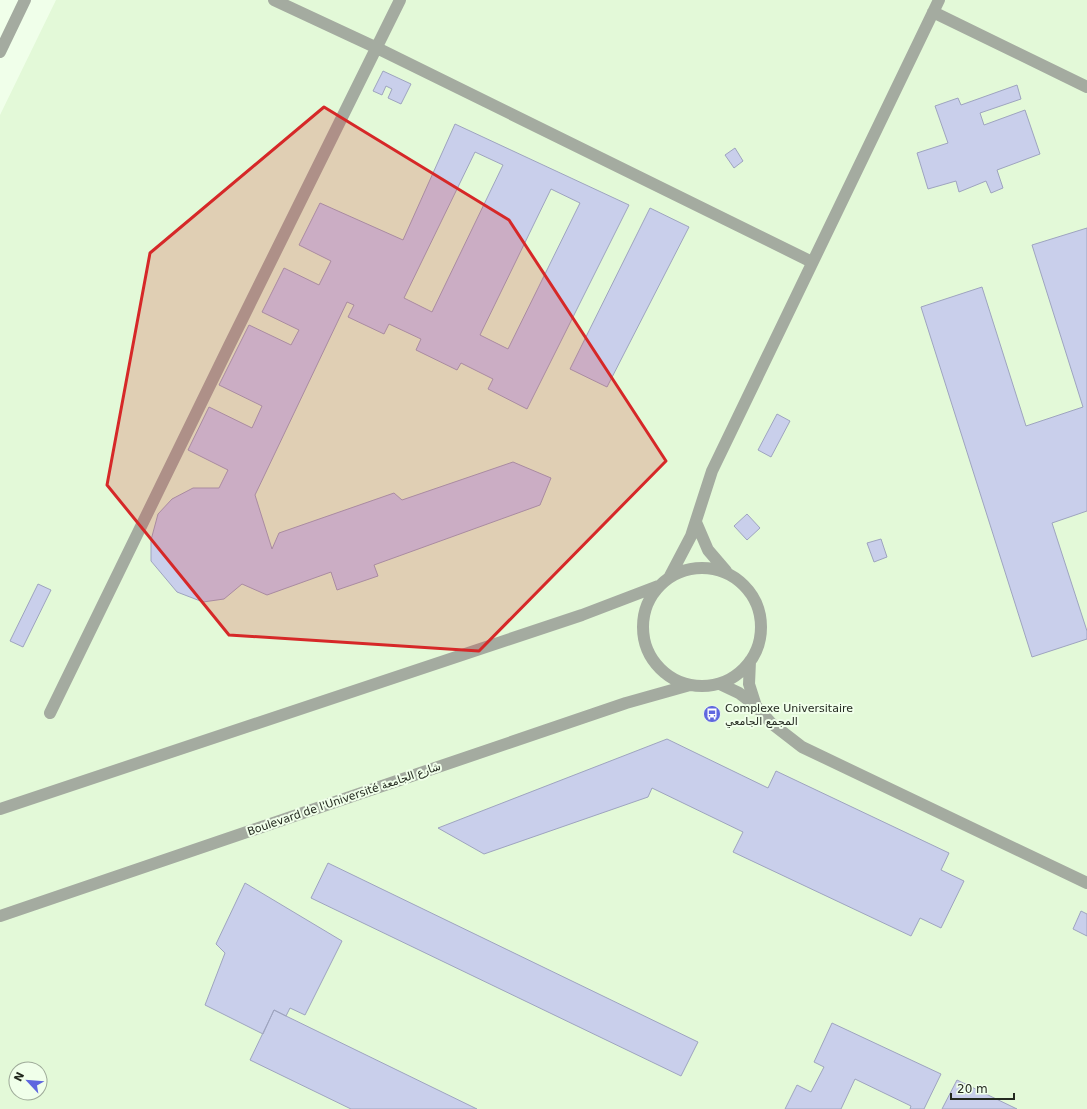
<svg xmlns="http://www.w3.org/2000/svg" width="1087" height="1109" font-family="'DejaVu Sans','Noto Naskh Arabic',sans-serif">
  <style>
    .built { fill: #e3f9d8; fill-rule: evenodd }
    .building { fill: #c9cfeb; stroke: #9ea4bf; fill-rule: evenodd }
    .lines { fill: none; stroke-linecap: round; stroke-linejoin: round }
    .lane { stroke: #a4aba0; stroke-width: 12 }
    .street { stroke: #a4aba0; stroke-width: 12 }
    .marked { fill: #d62828; fill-opacity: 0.2; stroke: #d62828; stroke-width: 3; stroke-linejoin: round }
    .labels { text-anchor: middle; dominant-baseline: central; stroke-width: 4; stroke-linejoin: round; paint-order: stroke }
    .poi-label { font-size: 11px; fill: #242a20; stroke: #f0ffea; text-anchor: start }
    .street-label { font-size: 11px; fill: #242a20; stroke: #f0ffea }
  </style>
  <rect width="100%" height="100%" fill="#f0ffea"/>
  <path class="built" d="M 56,0 L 1087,0 L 1087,1109 L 0,1109 L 0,115 ZM 16,1069 L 40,1069 L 40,1093 L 16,1093 Z"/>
  <path class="building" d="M 383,71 L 411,84 L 401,104 L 388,98 L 392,89 L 386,86 L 382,95 L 373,91 Z
    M 1017,85 L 1021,99 L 980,113 L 984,125 L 1025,110 L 1040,154 L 997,170 L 1003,188 L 991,193 L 986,181 L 959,192 L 956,181 L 928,189 L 917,153 L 948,143 L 935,106 L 958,98 L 961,105 Z
    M 455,124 L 629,205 L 527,409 L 488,389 L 493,379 L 461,363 L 457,370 L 416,350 L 421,339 L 389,324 L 384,334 L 348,317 L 354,305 L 347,302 L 255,495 L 272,549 L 279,533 L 394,493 L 402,500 L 513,462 L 551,478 L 540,505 L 374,565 L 378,576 L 337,590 L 331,572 L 267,595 L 242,584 L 224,599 L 203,602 L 177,592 L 151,561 L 151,540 L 158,514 L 172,499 L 193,488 L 219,488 L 228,470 L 188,450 L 209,407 L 252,428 L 262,406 L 219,385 L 249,325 L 291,345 L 299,330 L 262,312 L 284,268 L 319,285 L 331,261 L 299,245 L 320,203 L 403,240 ZM 475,152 L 503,165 L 432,312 L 404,298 ZM 551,189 L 580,203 L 508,349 L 480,335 Z
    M 735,148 L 743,161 L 734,168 L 725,155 Z
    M 650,208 L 689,227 L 607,387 L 570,369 Z
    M 1087,228 L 1087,511 L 1052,523 L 1087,631 L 1087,639 L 1032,657 L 921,307 L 982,287 L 1026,426 L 1083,407 L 1032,245 Z
    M 777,414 L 790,421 L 771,457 L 758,450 Z
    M 747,514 L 760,528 L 747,540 L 734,526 Z
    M 881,539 L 887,557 L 874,562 L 867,543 Z
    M 38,584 L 51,590 L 23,647 L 10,641 Z
    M 667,739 L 768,788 L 776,771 L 949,853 L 941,870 L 964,881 L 941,928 L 920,918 L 911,936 L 733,852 L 743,832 L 652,788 L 648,797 L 484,854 L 438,828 Z
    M 328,863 L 698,1042 L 681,1076 L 311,898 Z
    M 245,883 L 342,941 L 305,1015 L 290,1008 L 286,1016 L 274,1010 L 263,1034 L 205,1005 L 225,953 L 216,944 Z
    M 1081,911 L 1087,914 L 1087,936 L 1073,929 Z
    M 274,1010 L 286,1016 L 477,1109 L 351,1109 L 250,1060 Z
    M 832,1023 L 941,1074 L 924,1109 L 910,1109 L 911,1106 L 855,1079 L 841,1109 L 785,1109 L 797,1085 L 811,1092 L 824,1067 L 814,1062 Z
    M 957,1080 L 1017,1109 L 942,1109 Z"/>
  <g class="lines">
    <path class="lane" d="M 274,0 L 377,48 L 812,262
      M 50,713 L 229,346 L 400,0"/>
    <path class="street" d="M 933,12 L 1087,87
      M 0,52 L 25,0
      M 696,522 L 708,550 L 726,571
      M643 627a59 59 0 1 1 118 0a59 59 0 1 1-118 0Z
      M 670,576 L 691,536 L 712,471 L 939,0
      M 750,661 L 749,684 L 756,706
      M 720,684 L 739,693 L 756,706 L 771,723 L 802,747 L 1087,883
      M 0,809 L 582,615 L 658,586
      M 0,916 L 626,703 L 690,685"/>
  </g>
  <path class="marked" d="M 324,107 L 509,220 L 666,461 L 479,651 L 229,635 L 107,485 L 150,253 Z"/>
  <defs>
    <g id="bus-disc" transform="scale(0.9)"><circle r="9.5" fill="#5f67df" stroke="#f0ffea"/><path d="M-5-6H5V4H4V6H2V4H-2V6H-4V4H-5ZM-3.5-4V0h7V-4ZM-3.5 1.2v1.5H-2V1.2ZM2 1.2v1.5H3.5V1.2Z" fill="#fff"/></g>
  </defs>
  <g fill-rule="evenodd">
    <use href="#bus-disc" x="712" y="714"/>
  </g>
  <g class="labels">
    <g class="poi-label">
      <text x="725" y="708">Complexe Universitaire<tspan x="725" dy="13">المجمع الجامعي</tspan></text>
    </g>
    <g class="street-label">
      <text transform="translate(344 799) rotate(-19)">Boulevard de l'Université شارع الجامعة</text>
    </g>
  </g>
  <g transform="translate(28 1081) rotate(296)"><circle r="19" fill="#f0ffea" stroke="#9eaa99"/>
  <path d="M0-3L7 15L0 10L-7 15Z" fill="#5f67df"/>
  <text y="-6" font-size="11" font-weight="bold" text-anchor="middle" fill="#242a20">N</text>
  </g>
  <path d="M951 1093v6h63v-6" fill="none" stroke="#242a20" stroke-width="2"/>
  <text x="957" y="1093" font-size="12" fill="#242a20" stroke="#f0ffea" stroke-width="3" paint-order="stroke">20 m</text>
</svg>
